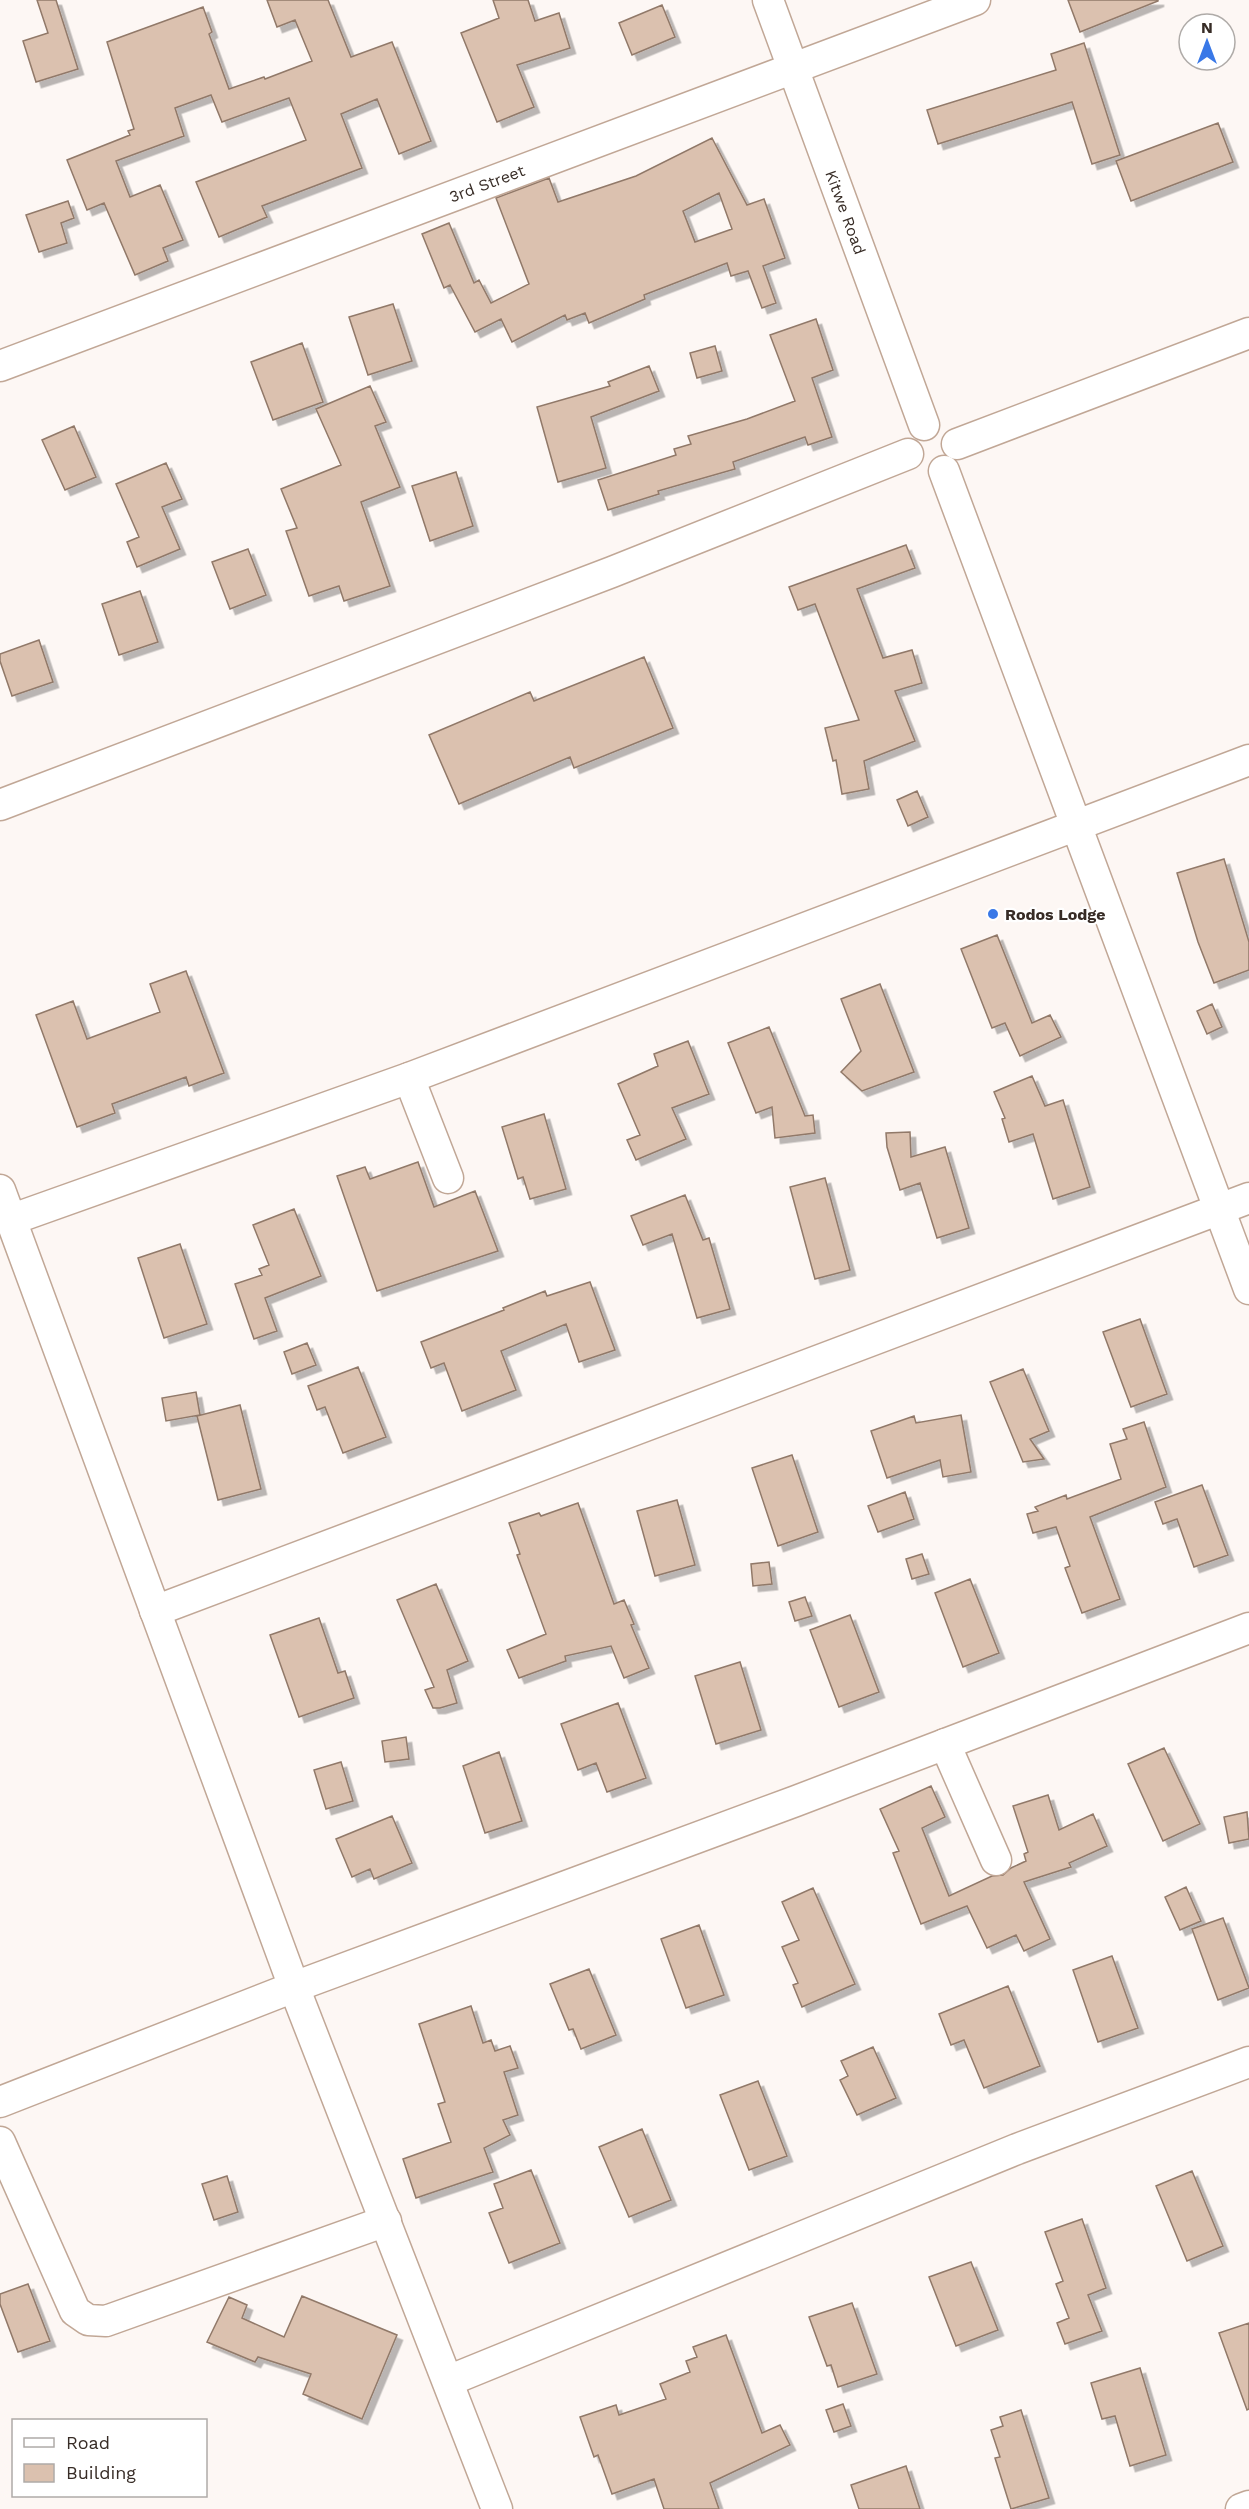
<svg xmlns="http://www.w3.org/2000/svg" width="1249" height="2509" font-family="'Work Sans',sans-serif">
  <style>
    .building { fill: #dbc1af; stroke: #917969; stroke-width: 1.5; fill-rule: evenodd; filter: url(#shadow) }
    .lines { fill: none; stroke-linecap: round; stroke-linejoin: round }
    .minor-casing { stroke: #c1a796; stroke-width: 33 }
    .minor { stroke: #fff; stroke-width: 30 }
    .poi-dot { fill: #3978e7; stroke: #fff; stroke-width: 2 }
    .labels { text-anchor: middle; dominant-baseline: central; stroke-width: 4.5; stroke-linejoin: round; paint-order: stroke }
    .street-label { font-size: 16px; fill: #372c26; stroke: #fff }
    .poi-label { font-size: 16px; font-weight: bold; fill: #372c26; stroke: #fff; text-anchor: start }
  </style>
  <defs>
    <filter id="shadow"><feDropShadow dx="5.5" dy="5.5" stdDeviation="0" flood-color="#0004"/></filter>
  </defs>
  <rect width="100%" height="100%" fill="#fdf7f4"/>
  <path class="building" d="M 37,0 L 56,0 L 78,69 L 36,82 L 23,41 L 48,33 Z
    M 267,0 L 328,0 L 351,57 L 392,42 L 431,141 L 399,154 L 377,99 L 341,114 L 362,168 L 262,206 L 267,217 L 219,237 L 196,182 L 306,140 L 289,98 L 222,122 L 211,95 L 175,108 L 184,136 L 116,161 L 130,197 L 160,185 L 183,240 L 163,248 L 168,261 L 135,275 L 104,203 L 87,210 L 67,160 L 130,135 L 128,131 L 134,129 L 107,42 L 203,7 L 212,32 L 209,34 L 229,89 L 264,77 L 265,79 L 312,61 L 295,20 L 277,27 Z
    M 493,0 L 528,0 L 535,21 L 559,13 L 570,48 L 517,65 L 534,107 L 497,122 L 461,33 L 499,18 Z
    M 1068,0 L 1158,0 L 1158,1 L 1080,32 Z
    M 662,5 L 675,37 L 632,55 L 619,23 Z
    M 1084,43 L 1120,155 L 1092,164 L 1072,102 L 938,144 L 927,110 L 1056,70 L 1051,54 Z
    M 1218,123 L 1233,162 L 1131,201 L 1116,161 Z
    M 712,138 L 747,205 L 764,199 L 785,258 L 763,266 L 776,303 L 762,308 L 748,271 L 731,276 L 727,263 L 644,295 L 645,299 L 589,323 L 585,313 L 567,320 L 565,315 L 512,342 L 501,319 L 475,332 L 450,285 L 444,288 L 422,234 L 449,223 L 474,283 L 479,280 L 491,303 L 529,284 L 496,198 L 549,178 L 558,202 L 636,176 ZM 719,193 L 732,229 L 695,242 L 683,211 Z
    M 68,201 L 74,218 L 61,223 L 67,243 L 39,252 L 26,215 Z
    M 393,304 L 412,361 L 368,375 L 349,317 Z
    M 816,319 L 833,370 L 812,378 L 832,437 L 808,445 L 805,437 L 733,462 L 735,469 L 658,491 L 659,494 L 608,510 L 598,480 L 676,455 L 674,449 L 691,444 L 688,436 L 747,419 L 795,401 L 770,335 Z
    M 302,343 L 323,402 L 273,420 L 251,362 Z
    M 715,346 L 722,371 L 697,378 L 690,353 Z
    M 649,366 L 659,391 L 591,417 L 606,468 L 558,482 L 537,407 L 610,386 L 608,382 Z
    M 370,386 L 386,422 L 375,426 L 400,487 L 361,502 L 390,586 L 344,601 L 339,586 L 309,596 L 286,531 L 297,528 L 281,489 L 341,465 L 316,409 Z
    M 74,426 L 96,477 L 65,490 L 42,440 Z
    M 166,463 L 182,499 L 162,507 L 180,549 L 137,567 L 127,542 L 139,537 L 116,484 Z
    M 456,472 L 473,526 L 430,541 L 412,486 Z
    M 906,545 L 915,568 L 857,589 L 883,658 L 912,650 L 922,683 L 895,691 L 915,741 L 864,761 L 869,789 L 842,794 L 836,760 L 833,761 L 825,728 L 859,720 L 815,604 L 798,610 L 789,587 Z
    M 248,549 L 266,595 L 230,609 L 212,562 Z
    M 140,591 L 158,642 L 119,655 L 102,604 Z
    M 39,640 L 53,682 L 12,696 L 0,661 L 0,654 Z
    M 644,657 L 673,728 L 574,768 L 570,757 L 459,804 L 429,735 L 530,692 L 534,701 Z
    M 917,791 L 928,817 L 908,826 L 897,800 Z
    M 1224,859 L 1249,942 L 1249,970 L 1214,983 L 1198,942 L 1177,873 Z
    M 997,935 L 1032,1023 L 1050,1015 L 1061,1037 L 1020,1056 L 1005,1023 L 992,1028 L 961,949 Z
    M 186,971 L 224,1073 L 189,1086 L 186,1077 L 112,1104 L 115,1113 L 77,1127 L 36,1015 L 73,1001 L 87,1039 L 160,1012 L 150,984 Z
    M 880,984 L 914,1072 L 862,1091 L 841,1072 L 861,1051 L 841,999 Z
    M 1212,1004 L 1222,1027 L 1207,1034 L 1197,1011 Z
    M 769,1027 L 805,1116 L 813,1115 L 815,1133 L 775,1138 L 772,1107 L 756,1113 L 728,1043 Z
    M 688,1041 L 709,1094 L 672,1108 L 686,1139 L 636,1160 L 627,1140 L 640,1135 L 618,1084 L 658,1066 L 654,1054 Z
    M 1032,1076 L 1045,1106 L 1063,1100 L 1090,1187 L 1053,1199 L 1033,1134 L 1009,1142 L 1002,1119 L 1005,1118 L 994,1092 Z
    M 544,1114 L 566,1189 L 530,1199 L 523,1177 L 518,1179 L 502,1127 Z
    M 910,1132 L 911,1157 L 945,1147 L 969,1228 L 937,1238 L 920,1183 L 900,1190 L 887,1147 L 886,1133 Z
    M 418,1162 L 434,1207 L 475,1191 L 498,1251 L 377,1291 L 337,1176 L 365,1167 L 370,1179 Z
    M 825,1178 L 850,1270 L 815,1279 L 790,1187 Z
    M 685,1195 L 703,1240 L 709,1238 L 730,1309 L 697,1318 L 672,1234 L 643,1245 L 631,1216 Z
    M 294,1209 L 321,1276 L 265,1298 L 277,1331 L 254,1339 L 235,1284 L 262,1275 L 259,1269 L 269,1265 L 253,1225 Z
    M 180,1244 L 207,1324 L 164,1338 L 138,1258 Z
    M 590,1282 L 615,1350 L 579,1362 L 566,1324 L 501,1351 L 516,1390 L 462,1411 L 444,1363 L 431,1368 L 421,1342 L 504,1310 L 503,1308 L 545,1291 L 547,1296 Z
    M 1140,1319 L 1167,1394 L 1131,1407 L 1103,1332 Z
    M 307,1343 L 316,1365 L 292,1374 L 284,1352 Z
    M 358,1367 L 386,1437 L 343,1453 L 325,1407 L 317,1410 L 308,1386 Z
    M 1023,1369 L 1049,1431 L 1030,1439 L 1044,1459 L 1023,1462 L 990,1382 Z
    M 196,1392 L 200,1415 L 166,1421 L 162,1398 Z
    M 240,1405 L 261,1489 L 218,1500 L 197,1416 Z
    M 961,1415 L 971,1472 L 943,1477 L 940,1460 L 887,1478 L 871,1431 L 914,1416 L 916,1423 Z
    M 1144,1422 L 1166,1487 L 1090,1517 L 1120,1599 L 1082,1613 L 1065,1568 L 1070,1566 L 1056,1527 L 1033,1533 L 1027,1514 L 1038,1511 L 1035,1507 L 1066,1495 L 1067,1499 L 1121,1479 L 1110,1444 L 1127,1439 L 1123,1429 Z
    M 792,1455 L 818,1532 L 778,1546 L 752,1468 Z
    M 1202,1485 L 1228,1555 L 1194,1567 L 1177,1519 L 1163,1524 L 1155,1502 Z
    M 905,1492 L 914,1519 L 878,1532 L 868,1506 Z
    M 677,1500 L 695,1565 L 655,1576 L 637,1511 Z
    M 578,1503 L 614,1604 L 624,1600 L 634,1624 L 631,1625 L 649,1668 L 624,1678 L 611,1646 L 565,1656 L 566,1661 L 519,1678 L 507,1650 L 546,1634 L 517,1555 L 520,1554 L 509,1523 L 539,1513 L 541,1516 Z
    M 922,1554 L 929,1574 L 912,1579 L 906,1559 Z
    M 769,1562 L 772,1584 L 753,1586 L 751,1564 Z
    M 970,1579 L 999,1653 L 963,1667 L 935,1593 Z
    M 436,1584 L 468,1661 L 447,1670 L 457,1703 L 440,1708 L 433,1708 L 425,1690 L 434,1687 L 397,1600 Z
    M 805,1597 L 812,1616 L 795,1621 L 789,1602 Z
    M 850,1615 L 879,1692 L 839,1707 L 810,1630 Z
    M 319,1618 L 338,1673 L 345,1671 L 354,1698 L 299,1717 L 270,1635 Z
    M 740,1662 L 761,1730 L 716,1744 L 695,1676 Z
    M 618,1703 L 646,1778 L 607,1792 L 596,1763 L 578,1770 L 561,1724 Z
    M 406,1737 L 409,1759 L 385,1762 L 382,1741 Z
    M 1164,1748 L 1200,1824 L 1163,1841 L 1128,1764 Z
    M 499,1752 L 522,1821 L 485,1833 L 463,1766 Z
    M 341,1762 L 353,1801 L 326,1809 L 314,1770 Z
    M 931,1786 L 945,1817 L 922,1828 L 949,1896 L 992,1876 L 1003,1875 L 1011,1868 L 1026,1861 L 1024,1854 L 1028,1852 L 1013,1806 L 1048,1795 L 1059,1830 L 1093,1814 L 1107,1846 L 1069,1863 L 1071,1867 L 1024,1882 L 1050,1939 L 1024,1951 L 1016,1935 L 987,1948 L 967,1906 L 921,1924 L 893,1853 L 899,1851 L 880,1809 Z
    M 1247,1812 L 1249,1839 L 1229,1843 L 1224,1817 Z
    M 392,1816 L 412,1863 L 374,1879 L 370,1869 L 352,1877 L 336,1839 Z
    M 1186,1887 L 1201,1921 L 1180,1930 L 1165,1897 Z
    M 813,1888 L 855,1984 L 802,2007 L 793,1985 L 798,1983 L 782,1947 L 799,1940 L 782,1902 Z
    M 1223,1918 L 1249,1988 L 1218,2000 L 1192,1929 Z
    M 699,1925 L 724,1995 L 686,2008 L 661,1939 Z
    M 1112,1956 L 1138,2028 L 1098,2042 L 1073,1970 Z
    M 589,1969 L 616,2035 L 581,2049 L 573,2029 L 569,2030 L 550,1984 Z
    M 1008,1986 L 1040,2066 L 984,2088 L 964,2040 L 951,2045 L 939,2014 Z
    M 471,2006 L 483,2043 L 491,2040 L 495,2051 L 510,2046 L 518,2068 L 504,2072 L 518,2115 L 503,2120 L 510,2135 L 484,2148 L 493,2172 L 416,2198 L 403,2159 L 451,2142 L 438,2104 L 445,2102 L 419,2024 Z
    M 873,2047 L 896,2098 L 857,2115 L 840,2080 L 848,2076 L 841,2061 Z
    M 758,2081 L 787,2156 L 749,2170 L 720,2095 Z
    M 642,2129 L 671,2200 L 629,2217 L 599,2147 Z
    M 531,2170 L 560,2243 L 509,2263 L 489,2213 L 503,2208 L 494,2184 Z
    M 1192,2171 L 1223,2246 L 1187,2261 L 1156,2186 Z
    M 227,2176 L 238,2212 L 214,2220 L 202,2184 Z
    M 1082,2219 L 1106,2288 L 1088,2295 L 1102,2331 L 1065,2344 L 1057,2323 L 1069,2318 L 1056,2284 L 1063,2281 L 1045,2232 Z
    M 971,2262 L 998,2330 L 956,2346 L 929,2277 Z
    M 28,2284 L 50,2341 L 18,2352 L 0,2304 L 0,2294 Z
    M 302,2296 L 397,2335 L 362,2419 L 303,2394 L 311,2374 L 258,2357 L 255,2362 L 207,2342 L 229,2297 L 247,2305 L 242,2318 L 284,2337 Z
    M 852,2303 L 877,2374 L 838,2387 L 831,2365 L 827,2366 L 809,2317 Z
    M 1249,2323 L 1249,2409 L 1247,2410 L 1219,2333 Z
    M 726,2335 L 762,2433 L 780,2425 L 790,2445 L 710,2483 L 719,2509 L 664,2509 L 654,2479 L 612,2494 L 598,2455 L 594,2457 L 580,2417 L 616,2405 L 619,2415 L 666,2399 L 660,2384 L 690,2372 L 686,2361 L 697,2357 L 693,2347 Z
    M 1140,2368 L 1166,2455 L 1130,2466 L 1115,2416 L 1102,2419 L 1091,2383 Z
    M 843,2404 L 851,2426 L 834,2432 L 826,2410 Z
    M 1021,2410 L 1049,2498 L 1011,2509 L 995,2458 L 1000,2457 L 991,2430 L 1003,2426 L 1000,2417 Z
    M 906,2466 L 920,2509 L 859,2509 L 851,2485 Z"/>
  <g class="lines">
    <g class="minor-casing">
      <g id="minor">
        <path id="s1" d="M 768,0 L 924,425"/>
        <path id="s2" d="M 0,366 L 975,0"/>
        <path d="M 957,444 L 1249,333"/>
        <path d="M 944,471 L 1249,1289"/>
        <path d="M 0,805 L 612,572 L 908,454"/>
        <path d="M 409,1078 L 448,1178"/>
        <path d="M 0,1190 L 294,1987 L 497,2509"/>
        <path d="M 10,1220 L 409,1078 L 1249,760"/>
        <path d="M 155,1611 L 1249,1198"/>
        <path d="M 945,1744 L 996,1860"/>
        <path d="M 0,2102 L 294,1987 L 796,1801 L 1249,1628"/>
        <path d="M 0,2142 L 75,2311 L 88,2320 L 106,2321 L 386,2221"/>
        <path d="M 448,2381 L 1017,2149 L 1249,2062"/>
        <path d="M 1241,2509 L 1249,2506"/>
      </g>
    </g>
    <use href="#minor" class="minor"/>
  </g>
  <circle class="poi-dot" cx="993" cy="914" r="6"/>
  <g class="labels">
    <g class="street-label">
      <text stroke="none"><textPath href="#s2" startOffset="520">3rd Street</textPath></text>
      <text stroke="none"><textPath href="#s1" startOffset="226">Kitwe Road</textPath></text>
    </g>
    <g class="poi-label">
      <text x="1005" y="914">Rodos Lodge</text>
    </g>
  </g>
  <rect x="12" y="2419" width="195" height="78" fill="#ffffff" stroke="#afaba8" stroke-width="1.5"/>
  <rect x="24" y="2438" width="30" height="9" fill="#ffffff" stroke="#afaba8" stroke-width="1.5"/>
  <text x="66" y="2449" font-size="18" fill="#372c26">Road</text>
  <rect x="24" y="2464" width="30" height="18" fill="#dbc1af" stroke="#afaba8" stroke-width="1.5"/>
  <text x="66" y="2479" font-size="18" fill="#372c26">Building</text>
  <g transform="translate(1207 42)"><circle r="28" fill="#ffffff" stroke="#afaba8" stroke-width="1.5"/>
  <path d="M0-4.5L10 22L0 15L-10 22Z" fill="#3978e7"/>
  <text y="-9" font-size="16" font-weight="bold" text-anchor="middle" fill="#372c26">N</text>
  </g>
</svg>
